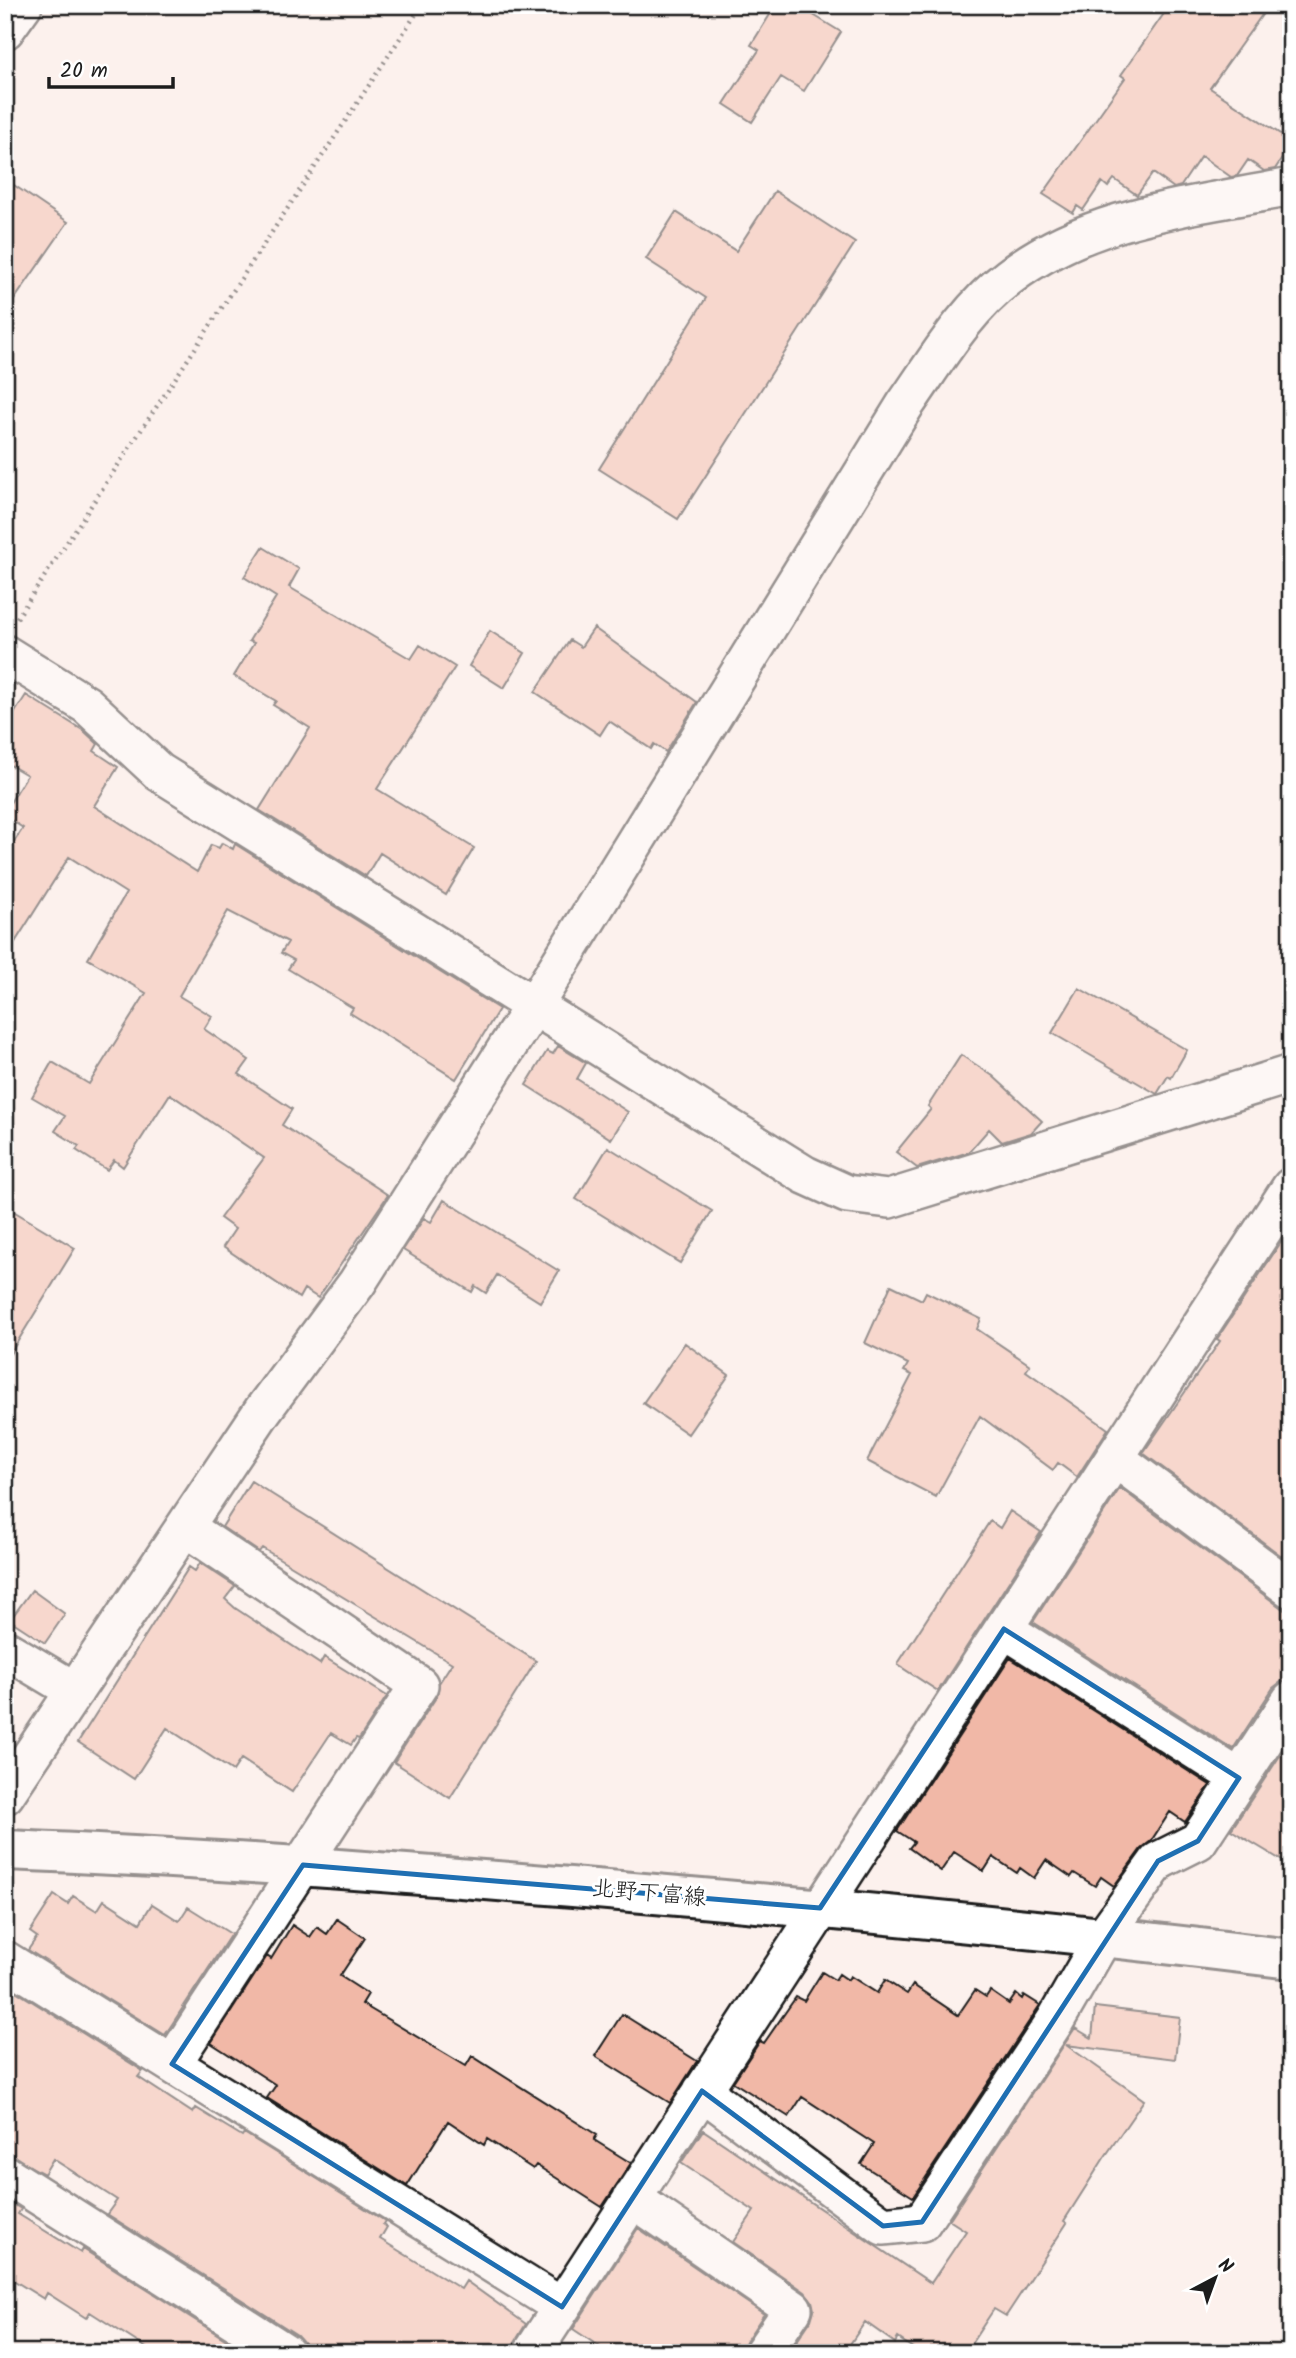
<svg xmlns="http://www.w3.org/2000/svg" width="1296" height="2358" font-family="Kalam,'Klee One',sans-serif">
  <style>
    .building { fill: #f1b8a7; stroke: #1c1c1c; stroke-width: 2 }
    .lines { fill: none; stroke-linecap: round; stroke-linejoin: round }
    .minor-casing { stroke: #1c1c1c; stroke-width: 42 }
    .tertiary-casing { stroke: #1c1c1c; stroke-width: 44 }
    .path { stroke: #1c1c1c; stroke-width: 4.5; stroke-dasharray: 2 5; stroke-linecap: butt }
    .minor { stroke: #fff; stroke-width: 37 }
    .tertiary { stroke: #fff; stroke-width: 38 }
    .marked { fill: none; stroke: #1f6fb2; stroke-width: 5; stroke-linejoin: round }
    .labels { text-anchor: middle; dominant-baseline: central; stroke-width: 6; stroke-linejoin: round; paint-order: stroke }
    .street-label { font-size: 23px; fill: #1c1c1c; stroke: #fff }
  </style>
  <rect width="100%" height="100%" fill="#fcf1ed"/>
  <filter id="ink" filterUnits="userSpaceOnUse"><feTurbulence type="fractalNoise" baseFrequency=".0143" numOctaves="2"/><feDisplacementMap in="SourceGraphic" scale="14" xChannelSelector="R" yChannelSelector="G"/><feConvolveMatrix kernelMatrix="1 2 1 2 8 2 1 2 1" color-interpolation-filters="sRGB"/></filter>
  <g filter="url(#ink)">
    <path class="building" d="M 776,5 L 797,5 L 841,32 L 804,91 L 781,77 L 752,122 L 724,104 L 759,50 L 751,45 Z
      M 1170,5 L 1269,5 L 1210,88 L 1291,141 L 1291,145 L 1275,169 L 1264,171 L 1248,160 L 1237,176 L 1231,177 L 1201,156 L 1181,186 L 1174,188 L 1153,173 L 1137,195 L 1114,179 L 1108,187 L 1102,182 L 1083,210 L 1077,206 L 1073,213 L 1043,194 L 1125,78 L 1121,75 Z
      M 5,179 L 68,222 L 5,313 Z
      M 775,191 L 855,243 L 678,519 L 599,469 L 706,298 L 646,259 L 676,212 L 736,251 Z
      M 263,547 L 299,569 L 289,587 L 411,659 L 420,645 L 455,667 L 377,789 L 474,848 L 446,895 L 380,853 L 366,876 L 259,810 L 310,728 L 273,705 L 276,701 L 234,676 L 254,643 L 249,641 L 276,597 L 244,577 Z
      M 594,628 L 697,702 L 666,752 L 654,744 L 651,749 L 609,721 L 600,735 L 535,692 L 570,640 L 581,647 Z
      M 490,631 L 525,653 L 504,688 L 469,666 Z
      M 26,695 L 84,731 L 98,744 L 94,751 L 118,767 L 94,806 L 197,872 L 211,845 L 219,848 L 222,843 L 233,849 L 235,844 L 499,1009 L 456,1079 L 350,1013 L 353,1008 L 288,969 L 294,960 L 281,953 L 288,942 L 228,911 L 179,996 L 212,1016 L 204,1029 L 249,1060 L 239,1074 L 292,1109 L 282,1125 L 388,1195 L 318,1298 L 304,1289 L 299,1298 L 223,1247 L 235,1229 L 220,1218 L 264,1158 L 170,1094 L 123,1167 L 114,1160 L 107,1170 L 76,1150 L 79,1146 L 55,1131 L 65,1116 L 32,1097 L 52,1062 L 89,1084 L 146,993 L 88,959 L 126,893 L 69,857 L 5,958 L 5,856 L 23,828 L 5,816 L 5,811 L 27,775 L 5,762 L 5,728 Z
      M 1079,988 L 1187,1050 L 1171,1078 L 1168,1076 L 1157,1094 L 1052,1033 Z
      M 558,1046 L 586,1063 L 577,1079 L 628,1112 L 611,1139 L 526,1085 L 547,1051 L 553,1054 Z
      M 961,1055 L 993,1076 L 1042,1121 L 1031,1133 L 1002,1142 L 989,1129 L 969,1152 L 917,1168 L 896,1152 L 931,1109 L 928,1106 Z
      M 608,1147 L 712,1211 L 680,1263 L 576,1199 Z
      M 444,1200 L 559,1271 L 540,1302 L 497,1275 L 486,1293 L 475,1286 L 472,1292 L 403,1250 L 424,1218 L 431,1222 Z
      M 5,1206 L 75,1248 L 5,1362 Z
      M 1291,1227 L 1291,1554 L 1287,1560 L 1143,1453 L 1220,1341 L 1217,1339 Z
      M 891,1285 L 922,1300 L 926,1292 L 981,1319 L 977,1329 L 1030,1365 L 1026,1371 L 1108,1429 L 1077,1477 L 1058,1463 L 1053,1470 L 980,1416 L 936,1497 L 867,1461 L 912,1375 L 904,1371 L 908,1364 L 865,1343 Z
      M 685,1343 L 729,1375 L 688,1434 L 643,1403 Z
      M 251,1481 L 536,1661 L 450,1798 L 394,1762 L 437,1696 L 439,1683 L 452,1663 L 262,1548 L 259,1552 L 222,1527 Z
      M 1120,1488 L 1291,1615 L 1291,1679 L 1281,1682 L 1273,1688 L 1233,1749 L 1033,1622 Z
      M 1010,1511 L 1041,1532 L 938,1691 L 898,1665 L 899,1662 L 990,1521 L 1000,1528 Z
      M 200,1563 L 235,1586 L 225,1599 L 235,1608 L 320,1664 L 324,1657 L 387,1696 L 359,1739 L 356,1738 L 351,1745 L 331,1733 L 292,1792 L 241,1759 L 233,1771 L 167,1728 L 134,1779 L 78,1742 L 189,1567 L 195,1571 Z
      M 32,1590 L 65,1614 L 45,1643 L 10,1620 Z
      M 1010,1658 L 1210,1785 L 1185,1822 L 1170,1812 L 1151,1841 L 1141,1849 L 1114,1886 L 1101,1877 L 1095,1886 L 1074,1873 L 1071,1877 L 1046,1860 L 1034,1878 L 1020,1868 L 1017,1873 L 993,1857 L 984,1871 L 954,1852 L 941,1871 L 909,1848 L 914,1842 L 897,1831 Z
      M 1291,1739 L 1291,1866 L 1231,1830 Z
      M 54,1895 L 68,1904 L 73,1896 L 97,1911 L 104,1900 L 140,1923 L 152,1904 L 179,1921 L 188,1907 L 231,1934 L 165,2035 L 28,1950 L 37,1937 L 30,1932 Z
      M 337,1919 L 365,1938 L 340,1976 L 368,1994 L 362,2004 L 466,2066 L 472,2056 L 597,2135 L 594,2140 L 631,2163 L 602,2207 L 536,2165 L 533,2169 L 487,2139 L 484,2145 L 448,2121 L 407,2186 L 267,2098 L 276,2085 L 211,2043 L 267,1956 L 271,1959 L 292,1925 L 310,1937 L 317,1927 L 327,1934 Z
      M 822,1972 L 835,1980 L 839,1974 L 848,1980 L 850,1976 L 877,1993 L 885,1980 L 907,1994 L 913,1985 L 958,2015 L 975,1990 L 986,1997 L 990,1991 L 1009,2004 L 1016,1994 L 1022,1999 L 1024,1995 L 1040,2005 L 913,2197 L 861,2164 L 874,2144 L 802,2097 L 789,2117 L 733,2082 L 760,2041 L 764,2043 L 796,1997 L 804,2001 Z
      M 6,1985 L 143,2071 L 138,2077 L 193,2113 L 196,2108 L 242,2136 L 244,2133 L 385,2221 L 383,2224 L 387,2227 L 380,2239 L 461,2289 L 466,2281 L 526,2324 L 508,2353 L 307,2353 L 304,2343 L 297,2335 L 107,2214 L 117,2200 L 53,2159 L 44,2174 L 5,2153 Z
      M 1095,2007 L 1180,2017 L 1175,2059 L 1066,2045 L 1144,2100 L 1104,2158 L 1064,2221 L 1067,2223 L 1006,2316 L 994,2309 L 965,2353 L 920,2353 L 898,2338 L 895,2343 L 865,2322 L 844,2353 L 789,2353 L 811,2320 L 814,2310 L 812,2301 L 805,2292 L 733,2242 L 754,2211 L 681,2163 L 703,2130 L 931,2283 L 966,2231 L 949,2220 L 1075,2028 L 1092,2038 Z
      M 622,2014 L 697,2061 L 670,2103 L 595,2056 Z
      M 5,2199 L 21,2209 L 18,2214 L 81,2253 L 83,2249 L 247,2353 L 154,2353 L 90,2312 L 86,2318 L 47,2293 L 44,2299 L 5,2275 Z
      M 638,2228 L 764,2314 L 746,2341 L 742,2353 L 609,2353 L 573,2329 Z"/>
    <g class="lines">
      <g class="minor-casing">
        <path id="minor" d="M 5,30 L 23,5
          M 5,654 L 87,705 L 159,772 L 805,1175 L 847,1194 L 889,1199 L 1291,1074
          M 1115,1458 L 1291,1589
          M 1004,1629 L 1239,1778
          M 5,1649 L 75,1691
          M 5,1795 L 263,1410 L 357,1283 L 533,1007 L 905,405 C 936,361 965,310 1009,277 C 1089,215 1195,206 1291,187
          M 5,1960 L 562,2307
          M 172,2064 L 419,1685 L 185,1527
          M 702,2091 L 883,2226 L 922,2222 L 1055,2021 L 1104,1936 L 1158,1861 L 1198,1841 L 1291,1700
          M 5,2174 L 286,2353
          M 632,2198 L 793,2309 L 763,2353
          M 532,2353 L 1291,1187"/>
      </g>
      <g class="tertiary-casing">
        <path id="tertiary" d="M 5,1850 C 211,1858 415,1874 620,1891 C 844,1910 1068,1931 1291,1959"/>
      </g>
      <path class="path" d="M 17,618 L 422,5"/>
      <use href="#minor" class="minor"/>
      <use href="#tertiary" class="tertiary"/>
    </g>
  </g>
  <path d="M0 0H1296V2358H0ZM 1004,1629 L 1239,1778 L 1198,1841 L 1158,1861 L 922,2222 L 883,2226 L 702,2091 L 562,2307 L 172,2064 L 303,1865 L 820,1908 Z" fill="#fcf1ed" fill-opacity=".55" fill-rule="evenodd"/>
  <path class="marked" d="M 1004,1629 L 1239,1778 L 1198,1841 L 1158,1861 L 922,2222 L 883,2226 L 702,2091 L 562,2307 L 172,2064 L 303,1865 L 820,1908 Z"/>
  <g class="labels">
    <g class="street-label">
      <text transform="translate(649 1894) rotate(5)">北野下富線</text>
    </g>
  </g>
  <rect width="1296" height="2358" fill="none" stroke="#fff" stroke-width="28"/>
  <rect x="14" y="14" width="1268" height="2330" fill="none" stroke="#1c1c1c" stroke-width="2.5" filter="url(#ink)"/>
  <g transform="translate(1215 2278) rotate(41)" stroke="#ffffff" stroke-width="5" paint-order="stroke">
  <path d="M0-5L12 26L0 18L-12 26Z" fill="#1c1c1c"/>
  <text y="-10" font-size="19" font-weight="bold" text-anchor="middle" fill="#1c1c1c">N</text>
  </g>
  <path d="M49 77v10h124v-10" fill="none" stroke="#1c1c1c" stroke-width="3.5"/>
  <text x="60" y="77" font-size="21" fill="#1c1c1c" stroke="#ffffff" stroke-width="5" paint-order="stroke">20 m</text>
</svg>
